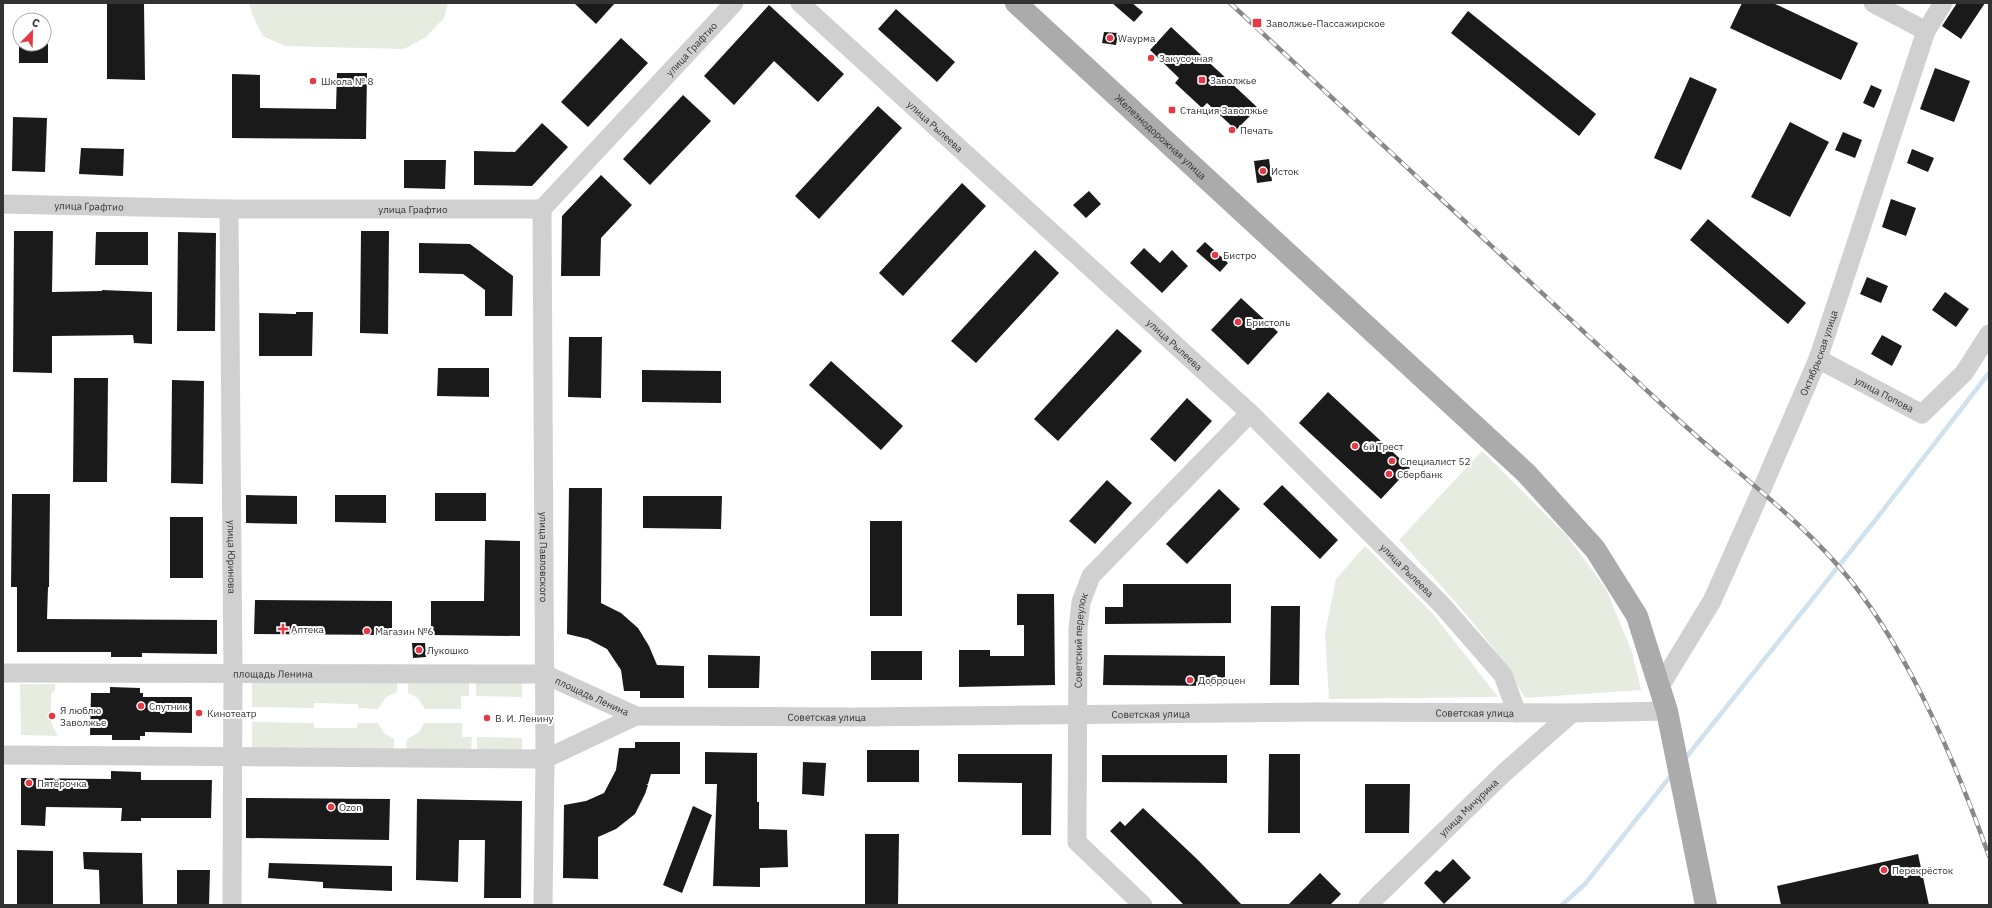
<svg xmlns="http://www.w3.org/2000/svg" width="1992" height="908" font-family="'IBM Plex Sans',sans-serif">
  <style>
    .green { fill: #e6ecdf }
    .lines { fill: none; stroke-linecap: round; stroke-linejoin: round }
    .stream { stroke: #cfe2ee; stroke-width: 4.5 }
    .building { fill: #1a1a1a }
    .minor { stroke: #d0d0d0; stroke-width: 19 }
    .major { stroke: #ababab; stroke-width: 22 }
    .rail-casing { stroke: #888; stroke-width: 4.5 }
    .rail { stroke: #fff; stroke-width: 3; stroke-dasharray: 9; stroke-linecap: butt }
    .poi-dot { fill: #e63946; stroke: #fff; stroke-width: 1.5 }
    .labels { text-anchor: middle; dominant-baseline: central; stroke-width: 4; stroke-linejoin: round; paint-order: stroke }
    .poi-label { font-size: 10px; fill: #333; stroke: #fff; text-anchor: start }
    .street-label { font-size: 10px; fill: #333; stroke: #fff }
  </style>
  <rect width="100%" height="100%" fill="#fff"/>
  <path class="green" d="M 249,3 L 448,3 L 444,18 L 426,37 L 404,49 L 285,46 L 263,36 L 252,14 Z
    M 1482,451 L 1567,536 L 1606,589 L 1632,652 L 1641,690 L 1525,698 C 1492,638 1445,590 1399,540 Z
    M 1365,546 L 1433,614 L 1498,697 L 1329,699 L 1325,634 L 1336,579 Z
    M 252,680 L 397,682 L 397,692 L 386,697 L 378,709 L 358,708 L 358,704 L 314,703 L 314,708 L 252,707 Z
    M 408,682 L 469,682 L 469,696 L 461,696 L 461,709 L 425,709 L 418,698 L 408,693 Z
    M 476,682 L 522,683 L 522,697 L 476,696 Z
    M 20,684 L 55,684 L 55,690 L 51,694 L 51,723 L 58,736 L 21,735 Z
    M 252,722 L 314,723 L 314,728 L 357,728 L 357,723 L 378,723 L 384,733 L 394,739 L 394,749 L 252,748 Z
    M 424,723 L 462,723 L 462,737 L 472,737 L 471,750 L 406,750 L 407,739 L 419,732 Z
    M 477,737 L 522,738 L 522,751 L 477,750 Z"/>
  <g class="lines">
    <path class="stream" d="M 1684,760 L 1877,518 L 1989,373
      M 1562,905 L 1585,884 L 1673,773"/>
  </g>
  <path class="building" d="M 107,3 L 144,3 L 145,80 L 107,79 Z
    M 574,3 L 615,3 L 596,24 Z
    M 1112,3 L 1132,3 L 1143,12 L 1134,22 Z
    M 1742,3 L 1773,3 L 1858,43 L 1841,80 L 1730,28 Z
    M 1957,3 L 1985,3 L 1961,39 L 1942,26 Z
    M 769,5 L 844,74 L 818,102 L 774,61 L 734,105 L 704,76 Z
    M 896,9 L 955,62 L 937,82 L 878,29 Z
    M 1468,11 L 1596,114 L 1579,136 L 1451,33 Z
    M 1171,27 L 1258,108 L 1236,130 L 1207,103 L 1202,108 L 1175,83 L 1179,78 L 1150,50 Z
    M 1104,32 L 1118,33 L 1116,45 L 1102,43 Z
    M 621,38 L 648,63 L 588,127 L 561,102 Z
    M 19,44 L 48,44 L 48,63 L 19,63 Z
    M 1935,68 L 1970,81 L 1954,122 L 1920,109 Z
    M 337,73 L 367,73 L 366,139 L 232,138 L 232,74 L 260,75 L 260,108 L 336,109 Z
    M 1690,77 L 1717,89 L 1681,170 L 1654,158 Z
    M 1871,85 L 1882,90 L 1874,108 L 1863,103 Z
    M 683,95 L 711,121 L 650,185 L 623,159 Z
    M 878,106 L 902,128 L 819,219 L 795,196 Z
    M 13,117 L 47,118 L 45,172 L 12,171 Z
    M 1790,122 L 1829,142 L 1790,217 L 1751,197 Z
    M 542,123 L 568,147 L 532,186 L 474,185 L 474,151 L 515,152 Z
    M 1843,132 L 1862,140 L 1855,158 L 1835,150 Z
    M 81,148 L 124,149 L 123,176 L 79,174 Z
    M 1912,149 L 1934,158 L 1928,172 L 1907,163 Z
    M 1269,159 L 1272,181 L 1257,183 L 1254,161 Z
    M 404,160 L 446,160 L 445,189 L 404,188 Z
    M 601,175 L 632,205 L 601,238 L 600,276 L 561,276 L 562,216 Z
    M 962,183 L 986,206 L 903,296 L 879,273 Z
    M 1089,191 L 1101,204 L 1086,218 L 1073,205 Z
    M 1891,199 L 1916,208 L 1906,236 L 1882,227 Z
    M 1708,219 L 1806,303 L 1788,324 L 1690,240 Z
    M 14,231 L 53,231 L 52,292 L 102,291 L 102,290 L 152,292 L 152,344 L 134,343 L 133,335 L 52,336 L 52,373 L 13,372 Z
    M 361,231 L 389,231 L 388,334 L 360,333 Z
    M 96,232 L 148,232 L 148,265 L 95,265 Z
    M 178,232 L 216,233 L 215,331 L 177,331 Z
    M 1205,242 L 1228,263 L 1220,272 L 1196,251 Z
    M 419,243 L 470,244 L 513,276 L 512,316 L 485,316 L 485,290 L 463,274 L 419,273 Z
    M 1144,248 L 1160,263 L 1172,250 L 1188,266 L 1162,293 L 1130,263 Z
    M 1035,250 L 1059,273 L 976,363 L 951,341 Z
    M 1867,277 L 1888,286 L 1881,303 L 1860,294 Z
    M 1945,292 L 1969,309 L 1956,327 L 1932,310 Z
    M 1241,298 L 1278,332 L 1248,365 L 1211,330 Z
    M 296,312 L 313,312 L 312,356 L 259,356 L 259,313 L 296,314 Z
    M 1117,329 L 1142,351 L 1058,441 L 1034,419 Z
    M 1882,335 L 1902,346 L 1892,366 L 1871,354 Z
    M 569,337 L 602,337 L 601,398 L 568,397 Z
    M 831,361 L 903,426 L 881,450 L 809,385 Z
    M 438,368 L 489,368 L 489,397 L 437,396 Z
    M 642,370 L 721,371 L 721,403 L 642,402 Z
    M 74,378 L 108,378 L 107,482 L 73,482 Z
    M 172,380 L 204,381 L 203,484 L 171,483 Z
    M 1328,392 L 1410,468 L 1381,499 L 1299,423 Z
    M 1187,398 L 1212,421 L 1175,462 L 1150,439 Z
    M 1107,480 L 1132,503 L 1095,544 L 1069,521 Z
    M 1282,485 L 1338,540 L 1320,559 L 1263,504 Z
    M 569,488 L 602,488 L 601,603 L 621,613 L 638,628 L 649,646 L 657,665 L 684,666 L 684,698 L 640,698 L 640,691 L 624,691 L 621,670 L 607,649 L 588,639 L 567,634 Z
    M 1219,489 L 1240,509 L 1187,564 L 1166,544 Z
    M 435,493 L 486,493 L 486,521 L 435,521 Z
    M 12,494 L 50,494 L 49,587 L 48,587 L 47,619 L 217,620 L 217,654 L 142,653 L 142,657 L 111,657 L 111,652 L 17,652 L 17,587 L 11,587 Z
    M 246,495 L 297,496 L 297,524 L 246,523 Z
    M 335,495 L 386,495 L 386,523 L 335,522 Z
    M 643,496 L 722,496 L 721,529 L 643,528 Z
    M 170,517 L 203,517 L 203,578 L 170,578 Z
    M 870,521 L 902,521 L 902,616 L 870,616 Z
    M 485,540 L 520,541 L 520,636 L 431,635 L 431,601 L 484,601 Z
    M 1123,584 L 1231,584 L 1231,623 L 1105,624 L 1105,607 L 1123,607 Z
    M 1017,594 L 1054,594 L 1055,685 L 959,687 L 959,650 L 990,650 L 990,656 L 1024,656 L 1024,625 L 1017,625 Z
    M 255,600 L 392,601 L 392,635 L 254,634 Z
    M 1271,606 L 1300,606 L 1299,685 L 1270,685 Z
    M 412,643 L 425,643 L 426,657 L 413,658 Z
    M 871,651 L 922,651 L 922,680 L 871,680 Z
    M 708,655 L 760,656 L 759,688 L 708,688 Z
    M 1104,655 L 1225,656 L 1225,686 L 1103,685 Z
    M 110,687 L 140,688 L 140,693 L 143,693 L 143,697 L 192,697 L 192,733 L 145,732 L 145,736 L 140,736 L 140,740 L 112,740 L 112,735 L 90,735 L 91,693 L 110,693 Z
    M 635,742 L 680,742 L 680,774 L 651,774 L 648,784 L 646,784 L 648,785 L 645,794 L 635,814 L 616,829 L 598,837 L 598,879 L 563,878 L 564,805 L 586,801 L 604,793 L 616,770 L 619,748 L 635,748 Z
    M 867,750 L 919,750 L 919,782 L 867,782 Z
    M 705,752 L 757,753 L 757,802 L 759,802 L 759,829 L 787,830 L 788,867 L 760,868 L 760,887 L 713,886 L 717,784 L 705,784 Z
    M 958,754 L 1052,754 L 1051,835 L 1022,835 L 1022,783 L 958,782 Z
    M 1269,754 L 1300,754 L 1300,833 L 1268,833 Z
    M 1102,755 L 1227,755 L 1227,783 L 1102,782 Z
    M 803,762 L 826,763 L 824,796 L 802,794 Z
    M 111,771 L 141,772 L 141,780 L 212,780 L 211,818 L 141,818 L 141,821 L 121,821 L 122,808 L 46,807 L 45,826 L 21,825 L 21,778 L 111,779 Z
    M 1365,784 L 1410,784 L 1409,833 L 1365,833 Z
    M 246,798 L 390,799 L 389,840 L 246,838 Z
    M 417,799 L 522,801 L 521,898 L 484,898 L 485,840 L 459,840 L 458,882 L 416,880 Z
    M 693,806 L 712,815 L 682,893 L 663,885 Z
    M 1143,808 L 1198,860 L 1242,905 L 1184,905 L 1110,831 L 1120,821 L 1125,826 Z
    M 865,834 L 899,834 L 898,905 L 865,905 Z
    M 17,850 L 53,851 L 53,905 L 17,905 Z
    M 83,852 L 142,853 L 143,905 L 100,905 L 99,870 L 84,869 Z
    M 1918,854 L 1929,905 L 1781,905 L 1777,886 Z
    M 1453,859 L 1471,878 L 1444,904 L 1424,883 L 1436,870 L 1440,872 Z
    M 269,863 L 392,866 L 392,891 L 323,888 L 323,882 L 268,878 Z
    M 177,870 L 210,870 L 209,905 L 177,905 Z
    M 1320,873 L 1341,894 L 1330,905 L 1288,905 Z"/>
  <g class="lines">
    <g class="minor">
      <path id="s1" d="M 800,3 L 1250,413 L 1442,605 L 1503,675 L 1517,713"/>
      <path d="M 1873,3 L 1926,31"/>
      <path id="s2" d="M 3,204 L 229,209 L 542,209 L 734,3"/>
      <path id="s3" d="M 229,209 L 233,673 L 232,905"/>
      <path id="s4" d="M 542,209 L 545,759 L 543,905"/>
      <path id="s5" d="M 1818,359 L 1922,414 L 1964,373 L 1989,334"/>
      <path id="s6" d="M 3,673 L 544,674 L 636,716 L 857,717 L 1317,712 L 1572,713 L 1667,711"/>
      <path id="s7" d="M 1659,688 L 1712,601 L 1761,491 L 1818,359 L 1926,31 L 1943,3"/>
      <path d="M 3,755 L 545,759 L 636,716"/>
      <path id="s8" d="M 1143,905 L 1077,842 L 1078,628 L 1081,602 L 1091,576 L 1250,413"/>
      <path id="s9" d="M 1368,905 L 1505,772 L 1572,713"/>
    </g>
    <path class="major" id="s10" d="M 1016,3 L 1526,473 L 1595,549 L 1637,616 L 1667,711 L 1706,905"/>
    <g class="rail-casing">
      <path id="rail" d="M 1230,3 C 1376,139 1523,274 1669,411 C 1729,468 1799,516 1851,581 C 1912,658 1956,764 1989,856"/>
    </g>
    <use href="#rail" class="rail"/>
  </g>
  <g class="poi-dot">
    <rect x="1252" y="18" width="10" height="10" rx="2"/>
    <circle cx="1110" cy="38" r="4"/>
    <circle cx="1151" cy="58" r="4"/>
    <rect x="1198" y="76" width="8" height="8" rx="2"/>
    <circle cx="313" cy="81" r="4"/>
    <rect x="1168" y="106" width="8" height="8" rx="2"/>
    <circle cx="1232" cy="130" r="4"/>
    <circle cx="1263" cy="171" r="4"/>
    <circle cx="1215" cy="255" r="4"/>
    <circle cx="1238" cy="322" r="4"/>
    <circle cx="1355" cy="446" r="4"/>
    <circle cx="1392" cy="461" r="4"/>
    <circle cx="1389" cy="474" r="4"/>
    <path d="M281 623h4v4h4v4h-4v4h-4v-4h-4v-4h4z"/>
    <circle cx="367" cy="631" r="4"/>
    <circle cx="419" cy="650" r="4"/>
    <circle cx="1190" cy="680" r="4"/>
    <circle cx="141" cy="706" r="4"/>
    <circle cx="199" cy="713" r="4"/>
    <circle cx="52" cy="716" r="4"/>
    <circle cx="487" cy="718" r="4"/>
    <circle cx="29" cy="783" r="4"/>
    <circle cx="331" cy="807" r="4"/>
    <circle cx="1884" cy="870" r="4"/>
  </g>
  <g class="labels">
    <g class="poi-label">
      <text x="1266" y="23">Заволжье-Пассажирское</text>
      <text x="1118" y="38">Wаурма</text>
      <text x="1159" y="58">Закусочная</text>
      <text x="1210" y="80">Заволжье</text>
      <text x="321" y="81">Школа № 8</text>
      <text x="1180" y="110">Станция Заволжье</text>
      <text x="1240" y="130">Печать</text>
      <text x="1271" y="171">Исток</text>
      <text x="1223" y="255">Бистро</text>
      <text x="1246" y="322">Бристоль</text>
      <text x="1363" y="446">6й Трест</text>
      <text x="1400" y="461">Специалист 52</text>
      <text x="1397" y="474">Сбербанк</text>
      <text x="291" y="629">Аптека</text>
      <text x="375" y="631">Магазин №6</text>
      <text x="427" y="650">Лукошко</text>
      <text x="1198" y="680">Доброцен</text>
      <text x="149" y="706">Спутник</text>
      <text x="60" y="710">Я люблю<tspan x="60" dy="12">Заволжье</tspan></text>
      <text x="207" y="713">Кинотеатр</text>
      <text x="495" y="718">В. И. Ленину</text>
      <text x="37" y="783">Пятёрочка</text>
      <text x="339" y="807">Ozon</text>
      <text x="1892" y="870">Перекрёсток</text>
    </g>
    <g class="street-label">
      <text stroke="none"><textPath href="#s2" startOffset="758">улица Графтио</textPath></text>
      <text stroke="none"><textPath href="#s1" startOffset="183">улица Рылеева</textPath></text>
      <text stroke="none"><textPath href="#s10" startOffset="197">Железнодорожная улица</textPath></text>
      <text stroke="none"><textPath href="#s2" startOffset="86">улица Графтио</textPath></text>
      <text stroke="none"><textPath href="#s2" startOffset="410">улица Графтио</textPath></text>
      <text stroke="none"><textPath href="#s1" startOffset="507">улица Рылеева</textPath></text>
      <text stroke="none"><textPath href="#s7" startOffset="372">Октябрьская улица</textPath></text>
      <text stroke="none"><textPath href="#s5" startOffset="75">улица Попова</textPath></text>
      <text stroke="none"><textPath href="#s3" startOffset="348">улица Юринова</textPath></text>
      <text stroke="none"><textPath href="#s4" startOffset="348">улица Павловского</textPath></text>
      <text stroke="none"><textPath href="#s1" startOffset="831">улица Рылеева</textPath></text>
      <text stroke="none"><textPath href="#s8" startOffset="293">Советский переулок</textPath></text>
      <text stroke="none"><textPath href="#s6" startOffset="270">площадь Ленина</textPath></text>
      <text stroke="none"><textPath href="#s6" startOffset="594">площадь Ленина</textPath></text>
      <text stroke="none"><textPath href="#s6" startOffset="1157">Советская улица</textPath></text>
      <text stroke="none"><textPath href="#s6" startOffset="1481">Советская улица</textPath></text>
      <text stroke="none"><textPath href="#s6" startOffset="833">Советская улица</textPath></text>
      <text stroke="none"><textPath href="#s9" startOffset="140">улица Мичурина</textPath></text>
    </g>
  </g>
  <rect width="1992" height="908" fill="none" stroke="#333333" stroke-width="8"/>
  <g transform="translate(32 32) rotate(23)"><circle r="19" fill="#ffffff" stroke="#adadad"/>
  <path d="M0-3L7 15L0 10L-7 15Z" fill="#e63946"/>
  <text y="-6" font-size="11" font-weight="bold" text-anchor="middle" fill="#333333">С</text>
  </g>
</svg>
